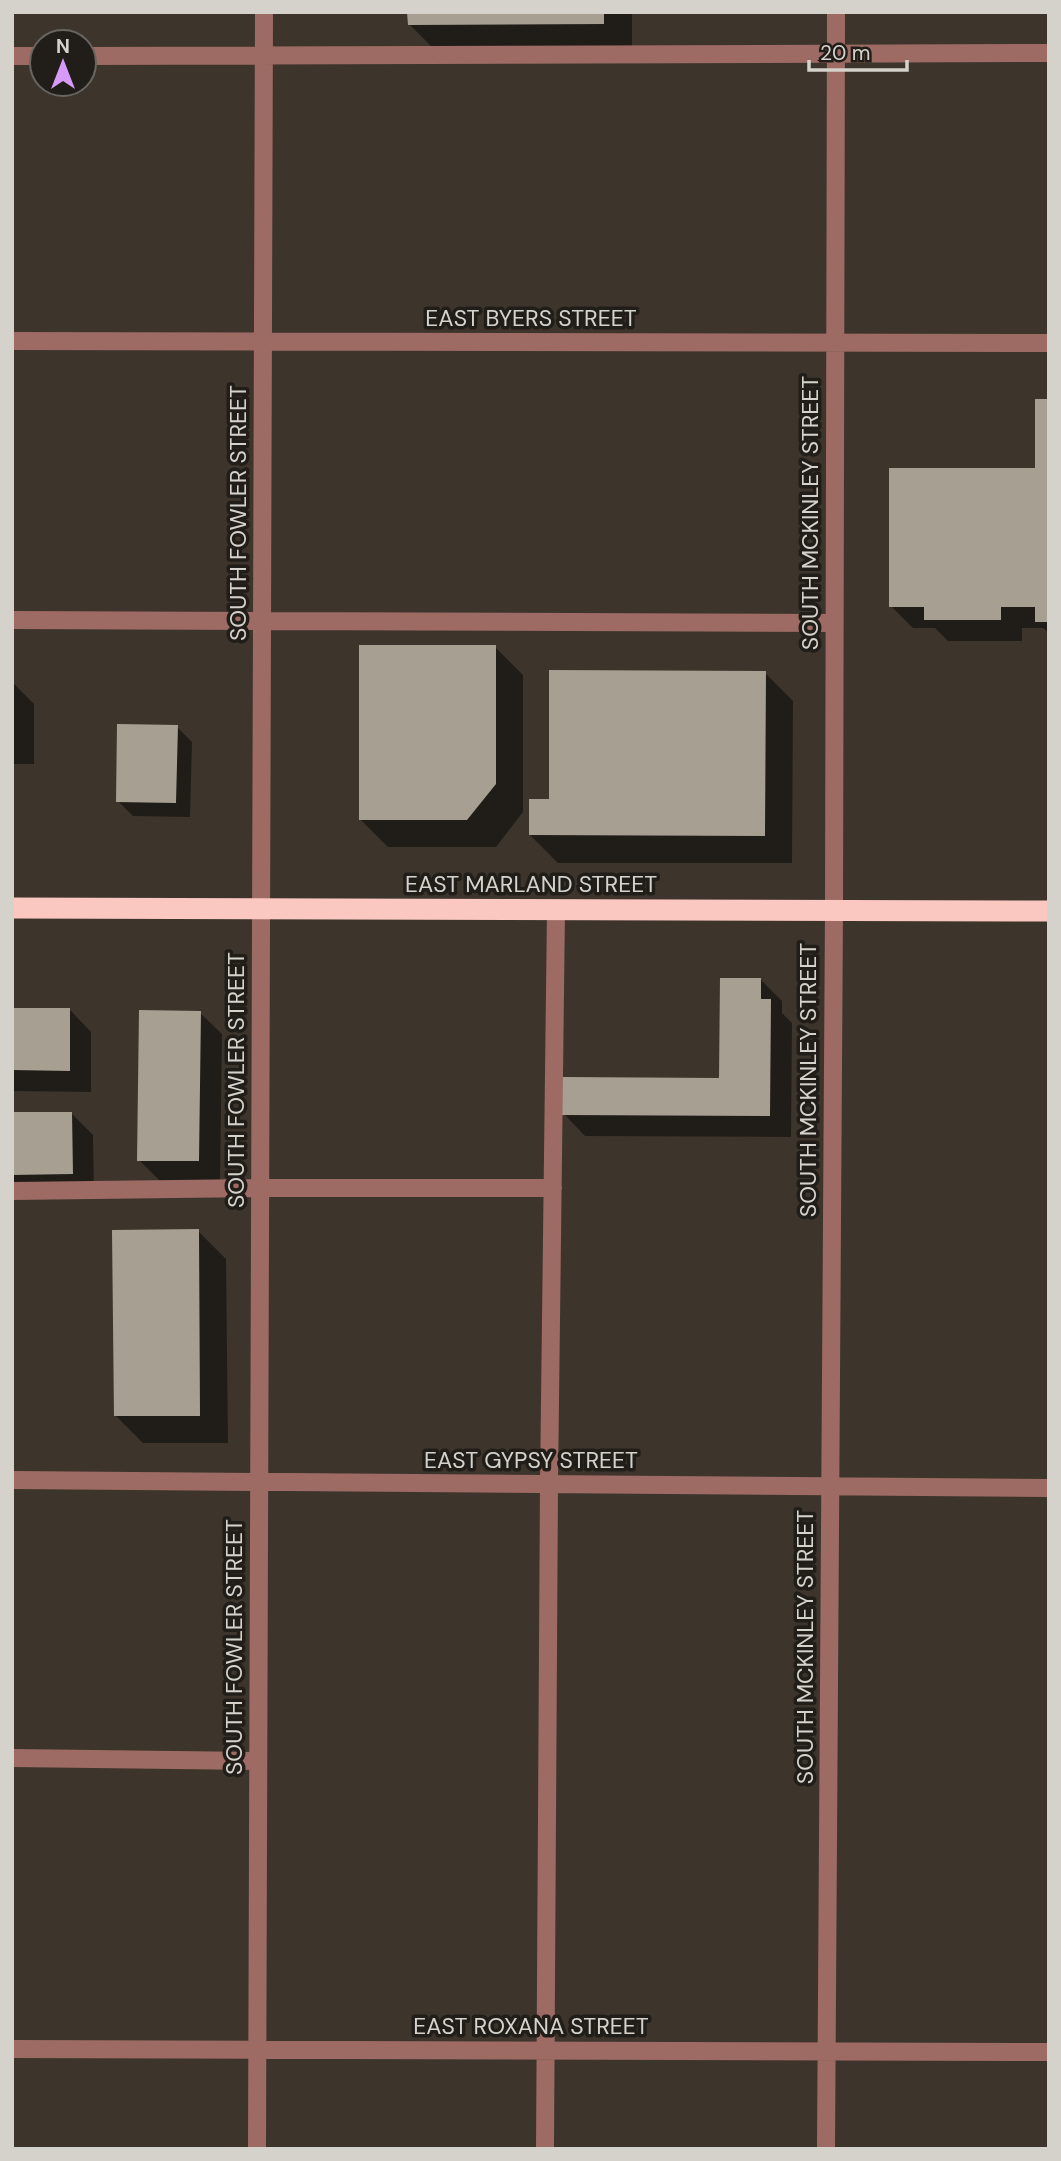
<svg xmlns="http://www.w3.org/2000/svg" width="1061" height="2161" font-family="'DM Sans',sans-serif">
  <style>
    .shadow { fill: #0007 }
    .building { fill: #a89f93 }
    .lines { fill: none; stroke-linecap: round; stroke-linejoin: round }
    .minor { stroke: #9d6b64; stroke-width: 18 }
    .highway { stroke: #fac8c1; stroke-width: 21 }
    .labels { text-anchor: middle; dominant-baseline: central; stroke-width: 7; stroke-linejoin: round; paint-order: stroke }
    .street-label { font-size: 23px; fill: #d5d1cb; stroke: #211d19 }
  </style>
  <rect width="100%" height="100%" fill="#3d352c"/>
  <path class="shadow" d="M 409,12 L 632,12 L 632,51 L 437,52 L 409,24 Z
    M 1049,401 L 1049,633 L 1043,628 L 1022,628 L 1022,641 L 948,641 L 935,628 L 913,628 L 891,606 L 1037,469 Z
    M 495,647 L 523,675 L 523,812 L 496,847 L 388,847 L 360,819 Z
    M 765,673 L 793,701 L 792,863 L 558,863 L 530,835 L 551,801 Z
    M 12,682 L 34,704 L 34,764 L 12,764 Z
    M 177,727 L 192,742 L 190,817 L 133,816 L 118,801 Z
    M 760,979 L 782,1001 L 782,1013 L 792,1023 L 791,1137 L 585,1136 L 564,1114 L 721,1080 Z
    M 12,1010 L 70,1010 L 91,1032 L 91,1092 L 12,1091 Z
    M 200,1013 L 222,1034 L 220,1182 L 161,1182 L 139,1160 Z
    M 71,1113 L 93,1135 L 94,1195 L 12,1196 L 12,1114 Z
    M 198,1231 L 226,1259 L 228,1443 L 143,1443 L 115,1415 Z"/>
  <path class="building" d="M 407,12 L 604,12 L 604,24 L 408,25 Z
    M 1035,399 L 1049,399 L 1049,622 L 1035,622 L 1035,607 L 1001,607 L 1001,620 L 924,620 L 924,607 L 889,607 L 889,468 L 1035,468 Z
    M 359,645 L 496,645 L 496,784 L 467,820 L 359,820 Z
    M 549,670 L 766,671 L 765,836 L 529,835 L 529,799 L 549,799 Z
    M 117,724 L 178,725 L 176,803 L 116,802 Z
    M 720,978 L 761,978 L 761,999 L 771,999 L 770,1116 L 562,1115 L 562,1077 L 719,1078 Z
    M 12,1008 L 70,1008 L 70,1071 L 12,1070 Z
    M 139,1010 L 201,1011 L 199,1161 L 137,1161 Z
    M 12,1112 L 72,1112 L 73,1174 L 12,1175 Z
    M 199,1229 L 200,1416 L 114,1416 L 112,1230 Z"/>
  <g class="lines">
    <path class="minor" d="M 12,56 L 42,56
      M 84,56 L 1049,53
      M 12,341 L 1049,343
      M 12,620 L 834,623
      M 12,1191 L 260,1188 L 553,1188
      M 12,1480 L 1049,1488
      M 12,1758 L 258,1761
      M 12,2049 L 1049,2052
      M 257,2149 L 264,12
      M 545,2149 L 549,1484 L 556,910
      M 826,2149 L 834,911 L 836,12"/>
    <path class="highway" d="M 12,908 L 1049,911"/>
  </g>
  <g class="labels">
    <g class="street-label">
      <text x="531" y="318">EAST BYERS STREET</text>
      <text transform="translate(238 513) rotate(-90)">SOUTH FOWLER STREET</text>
      <text transform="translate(810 513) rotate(-90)">SOUTH MCKINLEY STREET</text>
      <text x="531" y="884">EAST MARLAND STREET</text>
      <text transform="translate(236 1080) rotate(-90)">SOUTH FOWLER STREET</text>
      <text transform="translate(808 1080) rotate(-90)">SOUTH MCKINLEY STREET</text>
      <text x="531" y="1460">EAST GYPSY STREET</text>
      <text transform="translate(234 1647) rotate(-90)">SOUTH FOWLER STREET</text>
      <text transform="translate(805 1647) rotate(-90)">SOUTH MCKINLEY STREET</text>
      <text x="531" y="2026">EAST ROXANA STREET</text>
    </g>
  </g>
  <rect width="1061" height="2161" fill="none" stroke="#d5d1cb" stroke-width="28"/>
  <g transform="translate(63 63)"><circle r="33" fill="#211d19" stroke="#696560" stroke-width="2"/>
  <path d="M0-5L12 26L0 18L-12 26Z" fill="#d89af8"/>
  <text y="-10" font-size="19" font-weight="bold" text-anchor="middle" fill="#d5d1cb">N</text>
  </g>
  <path d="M809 60v10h98v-10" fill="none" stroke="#d5d1cb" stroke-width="3.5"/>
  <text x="820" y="60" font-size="21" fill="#d5d1cb" stroke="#211d19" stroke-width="5" paint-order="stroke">20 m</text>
</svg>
